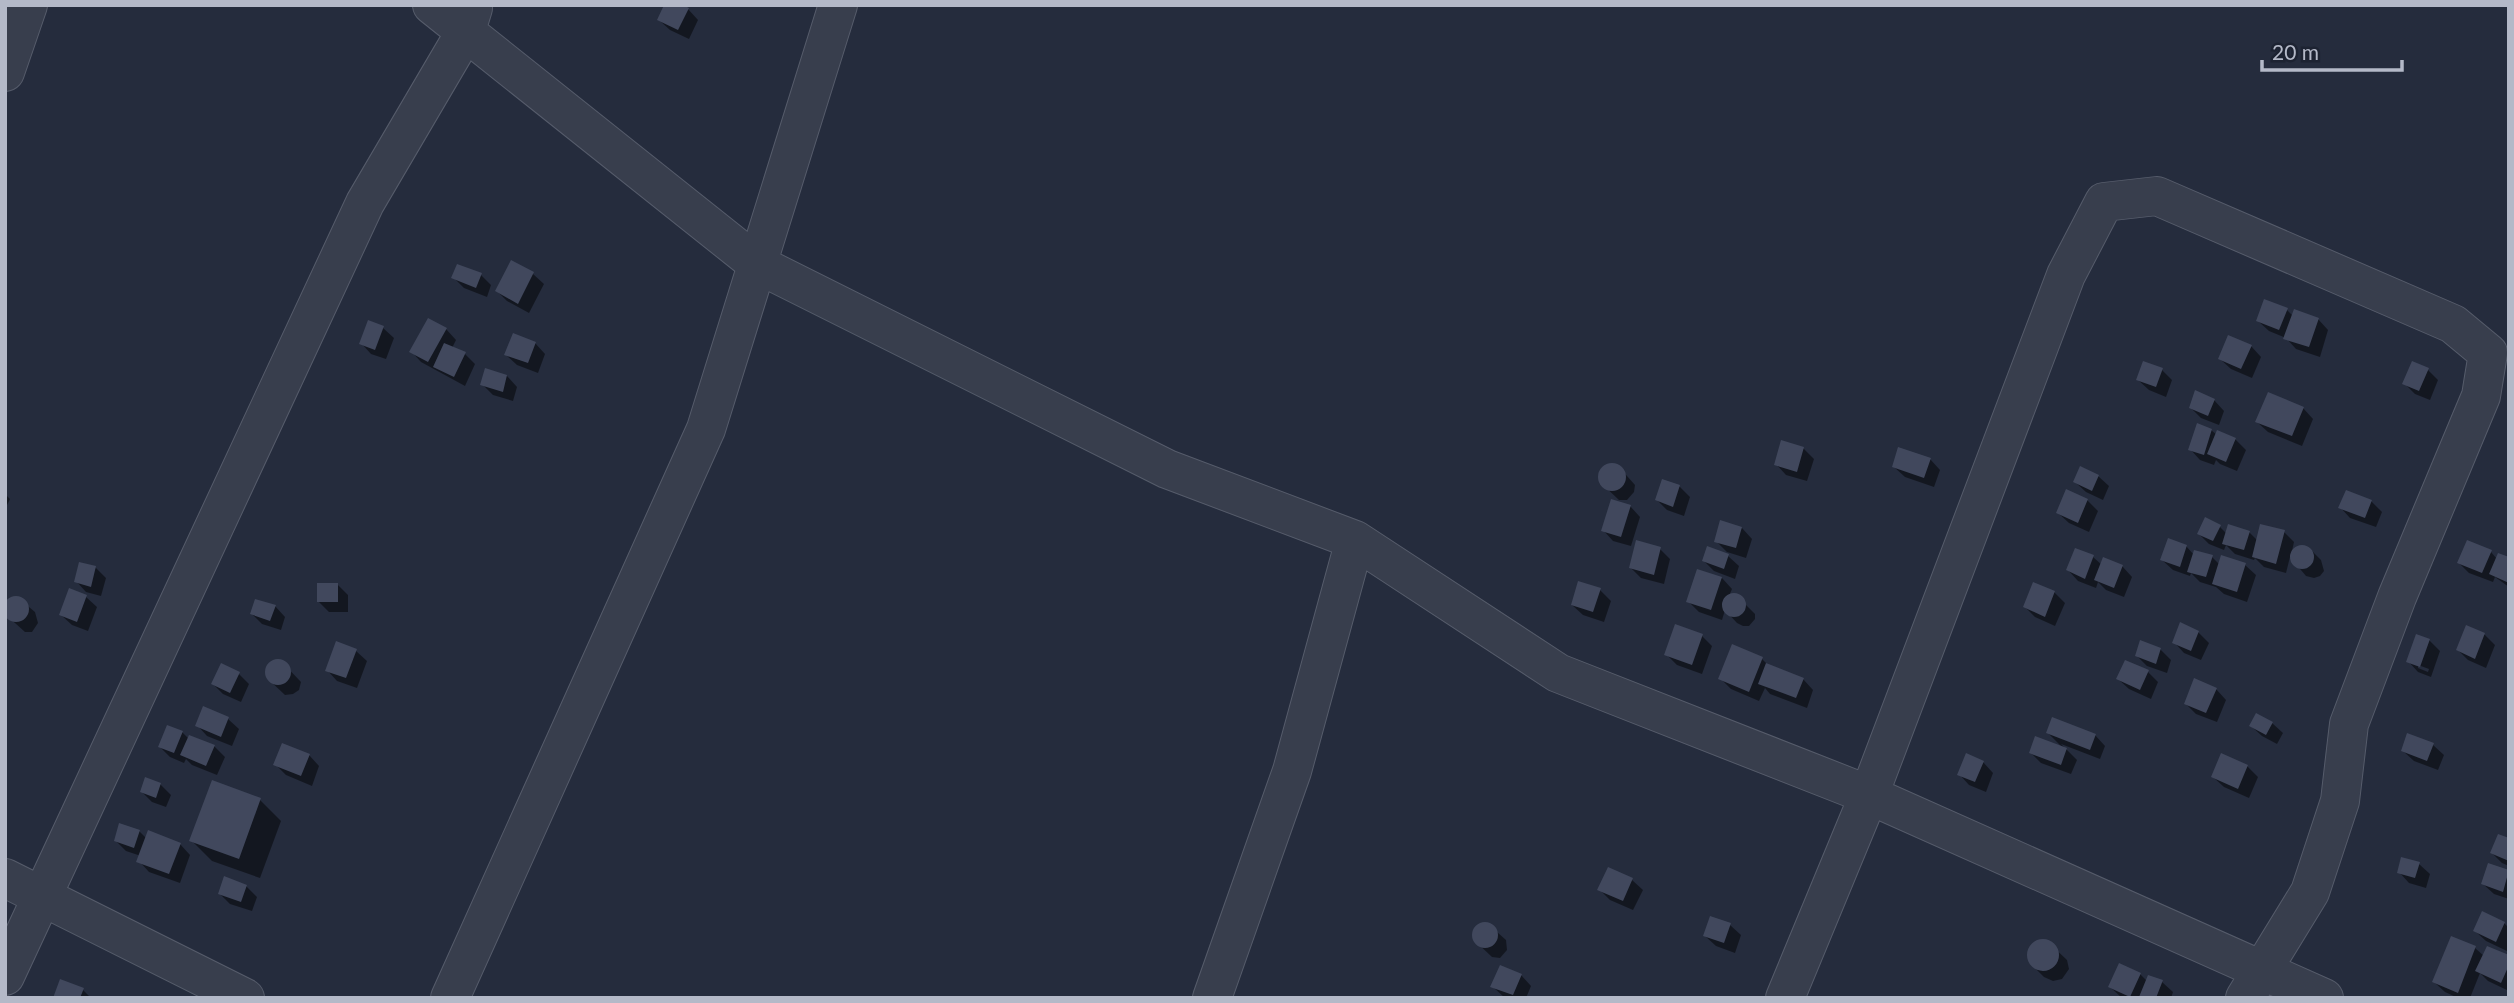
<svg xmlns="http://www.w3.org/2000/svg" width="2514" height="1003" font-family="Lato,sans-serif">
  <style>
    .shadow { fill: #0007; fill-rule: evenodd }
    .building { fill: #41485d }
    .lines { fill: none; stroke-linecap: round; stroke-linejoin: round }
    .street-casing { stroke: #565c6b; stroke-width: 40 }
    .street { stroke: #383e4d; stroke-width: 38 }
  </style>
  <rect width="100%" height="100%" fill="#252c3d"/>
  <path class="shadow" d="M 688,9 L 698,20 L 689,39 L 670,30 L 659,20 Z
    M 512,262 L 533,274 L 544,284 L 529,313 L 507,301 L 497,291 Z
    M 481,275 L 491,285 L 487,297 L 464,288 L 453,277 Z
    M 2287,310 L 2293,316 L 2318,319 L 2328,330 L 2320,357 L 2296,349 L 2286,338 L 2269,331 L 2258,321 Z
    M 383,328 L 394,338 L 386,359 L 371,354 L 361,343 Z
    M 446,329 L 456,340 L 452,348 L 465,354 L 475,364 L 465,386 L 421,362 L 411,351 Z
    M 535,343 L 545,354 L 538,373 L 517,365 L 506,355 Z
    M 2251,346 L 2261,357 L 2252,378 L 2231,369 L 2220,359 Z
    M 2162,370 L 2172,380 L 2166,397 L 2149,390 L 2138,380 Z
    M 2428,370 L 2438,380 L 2430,400 L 2415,394 L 2404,383 Z
    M 507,376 L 517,387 L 513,401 L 493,395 L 482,384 Z
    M 2214,400 L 2224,411 L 2219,425 L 2201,418 L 2191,408 Z
    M 2303,408 L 2313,419 L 2302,446 L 2268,432 L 2257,422 Z
    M 2211,430 L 2217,435 L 2235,439 L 2246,450 L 2237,471 L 2220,464 L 2216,460 L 2214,465 L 2200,460 L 2190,449 Z
    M 1783,442 L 1804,449 L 1814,459 L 1807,481 L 1786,475 L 1776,464 Z
    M 1930,459 L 1940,470 L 1934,487 L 1905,477 L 1894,467 Z
    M 1611,464 L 1619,467 L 1635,485 L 1634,492 L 1627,500 L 1619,500 L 1601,483 L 1601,471 Z
    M 2098,476 L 2109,486 L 2103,500 L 2086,492 L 2075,482 Z
    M 1663,481 L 1680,487 L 1690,497 L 1684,516 L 1667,510 L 1657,500 Z
    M 2347,492 L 2371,501 L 2382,512 L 2376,527 L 2350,518 L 2340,507 Z
    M 5,494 L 10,499 L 5,509 Z
    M 2087,500 L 2098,511 L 2089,532 L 2069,523 L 2058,513 Z
    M 1630,506 L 1640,517 L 1631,546 L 1613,541 L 1603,530 Z
    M 2220,527 L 2227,534 L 2249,532 L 2258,541 L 2284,532 L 2294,542 L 2292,551 L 2300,547 L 2310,549 L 2321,560 L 2324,571 L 2320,576 L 2314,578 L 2306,576 L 2290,557 L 2286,573 L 2264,567 L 2255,558 L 2254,560 L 2235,554 L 2226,545 L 2224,550 L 2209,544 L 2199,534 Z
    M 1742,528 L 1752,539 L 1746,558 L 1727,552 L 1716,541 Z
    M 2186,546 L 2194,555 L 2212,557 L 2220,565 L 2245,565 L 2256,575 L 2247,602 L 2224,594 L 2216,587 L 2200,582 L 2191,573 L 2190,576 L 2173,570 L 2162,560 Z
    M 1660,549 L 1670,559 L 1664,584 L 1641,578 L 1631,568 Z
    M 1708,549 L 1728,556 L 1739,566 L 1735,579 L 1714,571 L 1704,561 Z
    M 2491,552 L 2497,559 L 2509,559 L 2509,587 L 2495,577 L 2493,582 L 2469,573 L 2459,563 Z
    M 2093,557 L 2102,565 L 2122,566 L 2132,577 L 2124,597 L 2106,590 L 2098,582 L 2096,588 L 2078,581 L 2068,570 Z
    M 96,568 L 106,578 L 101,596 L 86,592 L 76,581 Z
    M 1722,578 L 1732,589 L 1729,596 L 1736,595 L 1755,614 L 1755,619 L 1749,626 L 1743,626 L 1737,623 L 1725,610 L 1722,620 L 1699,612 L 1688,601 Z
    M 337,584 L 348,595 L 348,612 L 329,612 L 318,601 Z
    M 2034,584 L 2054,592 L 2065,603 L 2055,626 L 2035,617 L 2025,607 Z
    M 1600,590 L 1611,601 L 1604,622 L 1583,615 L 1572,605 Z
    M 17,597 L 35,612 L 38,623 L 32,632 L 25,632 L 5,614 L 5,602 L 8,599 Z
    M 86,597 L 97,607 L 88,631 L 72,625 L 61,615 Z
    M 275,606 L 285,617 L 281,630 L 262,624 L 252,614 Z
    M 2467,627 L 2485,635 L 2495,645 L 2486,668 L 2468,660 L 2458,650 Z
    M 2198,632 L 2209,643 L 2201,660 L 2184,653 L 2174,642 Z
    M 1702,636 L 1712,646 L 1702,674 L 1677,665 L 1666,654 Z
    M 2429,640 L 2440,651 L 2431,677 L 2418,672 L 2408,661 ZM 2418,665 L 2429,669 L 2428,672 L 2418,668 Z
    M 337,643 L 356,651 L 367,661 L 357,688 L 337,681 L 327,670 Z
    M 2160,649 L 2171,660 L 2167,673 L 2147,666 L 2137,656 Z
    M 1762,659 L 1770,667 L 1803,679 L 1813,690 L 1807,708 L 1770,694 L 1765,688 L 1759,701 L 1731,689 L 1720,678 Z
    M 275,661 L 282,662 L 301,682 L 299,690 L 293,694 L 285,695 L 268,679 L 267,668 Z
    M 2148,672 L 2158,682 L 2151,699 L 2129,689 L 2118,679 Z
    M 239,674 L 249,684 L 241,702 L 223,694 L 213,684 Z
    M 2216,689 L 2226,700 L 2217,722 L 2196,714 L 2186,704 Z
    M 228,719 L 239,729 L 232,746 L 207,736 L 197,725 Z
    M 2272,723 L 2283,733 L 2277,744 L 2262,736 L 2251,726 Z
    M 182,732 L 189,739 L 214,746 L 225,757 L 217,775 L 192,765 L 186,759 L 184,763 L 170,757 L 160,747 Z
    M 2048,733 L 2095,735 L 2105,746 L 2100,759 L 2061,744 L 2077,760 L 2071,774 L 2041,763 L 2031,753 L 2063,748 Z
    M 2433,745 L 2444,755 L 2438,770 L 2414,761 L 2403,751 Z
    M 309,755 L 319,766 L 312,786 L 286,775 L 275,764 Z
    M 1983,762 L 1993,773 L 1986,792 L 1969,785 L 1959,774 Z
    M 2247,766 L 2258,777 L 2249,798 L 2224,787 L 2213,777 Z
    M 160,784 L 171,795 L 166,807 L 152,802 L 142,792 Z
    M 260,800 L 281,821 L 260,878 L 212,861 L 191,840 Z
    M 139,831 L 147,839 L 180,844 L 190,855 L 180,883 L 149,872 L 139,861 L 141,856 L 126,851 L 116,841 Z
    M 2509,840 L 2509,866 L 2502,863 L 2492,853 Z
    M 2419,864 L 2430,874 L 2426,888 L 2409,883 L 2399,872 Z
    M 2490,866 L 2509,872 L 2509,899 L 2494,894 L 2483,884 Z
    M 1632,880 L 1643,890 L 1633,910 L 1610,900 L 1599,889 Z
    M 246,886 L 257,897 L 252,911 L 230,904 L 220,894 Z
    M 2504,923 L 2509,928 L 2507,951 L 2486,941 L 2475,931 Z
    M 1488,924 L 1506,940 L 1507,950 L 1500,958 L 1492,957 L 1475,941 L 1474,933 L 1481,925 Z
    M 1730,925 L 1741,935 L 1735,953 L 1716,946 L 1705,936 Z
    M 2452,938 L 2475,948 L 2484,956 L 2509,957 L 2509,991 L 2488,981 L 2480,973 L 2470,998 L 2458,998 L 2445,992 L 2434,982 Z
    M 2044,942 L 2049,943 L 2067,960 L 2069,969 L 2062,979 L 2053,981 L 2044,977 L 2033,966 L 2030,952 L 2035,944 Z
    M 2140,974 L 2147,981 L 2162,982 L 2173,992 L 2171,998 L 2122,998 L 2110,987 Z
    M 1521,975 L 1531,986 L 1526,998 L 1505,998 L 1492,986 Z
    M 83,990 L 91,998 L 55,998 Z"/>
  <path class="building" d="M 664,5 L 683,5 L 689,8 L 678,30 L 657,20 Z
    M 511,260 L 534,272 L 518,304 L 495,291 Z
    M 457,264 L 482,273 L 476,288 L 451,278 Z
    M 2264,299 L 2288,308 L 2279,330 L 2256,321 Z
    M 2294,309 L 2319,318 L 2309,347 L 2283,339 Z
    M 428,318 L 447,328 L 428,362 L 409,352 Z
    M 368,320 L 384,326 L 375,350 L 359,344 Z
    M 513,333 L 536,342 L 528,363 L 504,355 Z
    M 2228,335 L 2252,345 L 2241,369 L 2218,359 Z
    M 444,343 L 466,352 L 454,377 L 433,367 Z
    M 2143,361 L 2163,368 L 2156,387 L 2136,380 Z
    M 2412,361 L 2429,368 L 2419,391 L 2402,384 Z
    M 485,368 L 507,375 L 503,392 L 480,385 Z
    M 2195,390 L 2215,399 L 2208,416 L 2189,408 Z
    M 2268,392 L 2304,407 L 2292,436 L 2255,422 Z
    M 2197,423 L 2212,429 L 2204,455 L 2188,450 Z
    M 2217,430 L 2236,438 L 2226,462 L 2207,454 Z
    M 1781,440 L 1804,447 L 1797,472 L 1774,465 Z
    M 1898,447 L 1931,458 L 1924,478 L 1892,467 Z
    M1598 477a14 14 0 1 1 28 0a14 14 0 1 1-28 0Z
    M 2080,466 L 2099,475 L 2092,491 L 2073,482 Z
    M 1662,479 L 1680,485 L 1673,507 L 1655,500 Z
    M 2066,489 L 2088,499 L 2078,523 L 2056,513 Z
    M 2346,490 L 2372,500 L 2365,518 L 2338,508 Z
    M 1611,499 L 1631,505 L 1621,537 L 1601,531 Z
    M 2205,517 L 2221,525 L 2213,541 L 2197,534 Z
    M 1720,520 L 1742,527 L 1736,548 L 1714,542 Z
    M 2228,524 L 2250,531 L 2244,550 L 2222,544 Z
    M 2260,524 L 2285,530 L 2276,564 L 2252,557 Z
    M 2168,538 L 2187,545 L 2180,567 L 2160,560 Z
    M 1636,540 L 1661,547 L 1654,575 L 1629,568 Z
    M 2467,540 L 2492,550 L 2482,573 L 2457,563 Z
    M2290 557a12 12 0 1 1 24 0a12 12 0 1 1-24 0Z
    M 1707,546 L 1729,554 L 1724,569 L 1702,561 Z
    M 2075,548 L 2094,555 L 2085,579 L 2066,570 Z
    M 2194,550 L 2213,555 L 2206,577 L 2187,572 Z
    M 2498,553 L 2509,557 L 2509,583 L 2489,574 Z
    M 2221,555 L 2246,563 L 2237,592 L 2212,584 Z
    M 2103,557 L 2123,565 L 2114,588 L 2094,580 Z
    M 79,562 L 96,566 L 91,587 L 74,582 Z
    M 1697,569 L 1722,577 L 1711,610 L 1686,602 Z
    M 1578,581 L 1601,588 L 1593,612 L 1571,605 Z
    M 2033,582 L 2055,591 L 2045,617 L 2023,607 Z
    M 317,583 L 338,583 L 338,602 L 317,602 Z
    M 69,588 L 87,595 L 77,622 L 59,615 Z
    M1722 605a12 12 0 1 1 24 0a12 12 0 1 1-24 0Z
    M3 609a13 13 0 1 1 26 0a13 13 0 1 1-26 0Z
    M 255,599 L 276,605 L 270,621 L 250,614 Z
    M 2180,622 L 2199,631 L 2191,651 L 2172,643 Z
    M 1675,624 L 1703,634 L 1692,665 L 1664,655 Z
    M 2466,625 L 2485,633 L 2475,659 L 2456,650 Z
    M 2416,634 L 2430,639 L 2420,667 L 2406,662 Z
    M 2140,640 L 2161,648 L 2156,664 L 2135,656 Z
    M 336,641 L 357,649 L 346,678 L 325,671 Z
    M 1732,644 L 1763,657 L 1749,692 L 1718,679 Z
    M265 672a13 13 0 1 1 26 0a13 13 0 1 1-26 0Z
    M 2125,660 L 2149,670 L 2140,690 L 2116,679 Z
    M 221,663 L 240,672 L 230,693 L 211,684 Z
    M 1766,663 L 1804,678 L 1796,698 L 1758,684 Z
    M 2194,678 L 2217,688 L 2206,713 L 2184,704 Z
    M 203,706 L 229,717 L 221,737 L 195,726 Z
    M 2256,713 L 2273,722 L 2266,735 L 2249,726 Z
    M 2052,717 L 2096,734 L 2090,750 L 2046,733 Z
    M 167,725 L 183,731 L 174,753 L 158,747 Z
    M 2407,733 L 2434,743 L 2427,761 L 2401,751 Z
    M 189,735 L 215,745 L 206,766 L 180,755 Z
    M 2035,736 L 2067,748 L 2061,765 L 2029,753 Z
    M 282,743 L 310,754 L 301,776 L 273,765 Z
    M 1966,753 L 1984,761 L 1975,782 L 1957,775 Z
    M 2221,753 L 2248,765 L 2238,789 L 2211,777 Z
    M 145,777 L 161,783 L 156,798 L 140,792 Z
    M 212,780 L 261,798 L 239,859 L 189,841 Z
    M 119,823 L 140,830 L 134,848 L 114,841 Z
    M 148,830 L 181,843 L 169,874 L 136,862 Z
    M 2498,834 L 2509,838 L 2509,861 L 2490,853 Z
    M 2401,857 L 2420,862 L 2415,878 L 2397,873 Z
    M 2488,863 L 2509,870 L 2503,892 L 2481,884 Z
    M 1608,867 L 1633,878 L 1623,901 L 1597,890 Z
    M 224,876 L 247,885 L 241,902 L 218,894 Z
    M 2482,911 L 2505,922 L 2496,942 L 2473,931 Z
    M 1710,916 L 1731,923 L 1724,943 L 1703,936 Z
    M1472 935a13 13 0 1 1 26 0a13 13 0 1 1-26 0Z
    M 2451,936 L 2476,946 L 2458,993 L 2432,982 Z
    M2027 955a16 16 0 1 1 32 0a16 16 0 1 1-32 0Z
    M 2487,946 L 2509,955 L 2509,965 L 2501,983 L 2475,971 Z
    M 2119,963 L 2141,973 L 2130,997 L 2108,987 Z
    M 1500,965 L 1522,974 L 1513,995 L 1490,987 Z
    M 2148,975 L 2163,980 L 2156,998 L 2139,997 Z
    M 60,979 L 84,988 L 80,998 L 53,998 Z"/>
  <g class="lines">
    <g class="street-casing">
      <path id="street" d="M 432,5 L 757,264 L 1167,469 L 1355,540 L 1558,673 L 1869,795 L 2324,998
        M 5,72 L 28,5
        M 5,878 L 245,998
        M 5,976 L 365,203 L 466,31 L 473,8
        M 450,998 L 706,429 L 838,5
        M 1212,998 L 1292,771 L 1355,540
        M 1785,998 L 1869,795 L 2066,275 L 2104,202 L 2157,196 L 2453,324 L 2488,353 L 2481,396 L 2397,597 L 2349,724 L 2340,801 L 2310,892 L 2245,998"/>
    </g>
    <use href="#street" class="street"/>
  </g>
  <rect width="2514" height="1003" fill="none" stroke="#b4b9c8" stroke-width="14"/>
  <path d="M2262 60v10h140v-10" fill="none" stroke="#b4b9c8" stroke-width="3.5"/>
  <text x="2272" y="60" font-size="21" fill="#b4b9c8" stroke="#1d2332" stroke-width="5" paint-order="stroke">20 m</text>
</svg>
